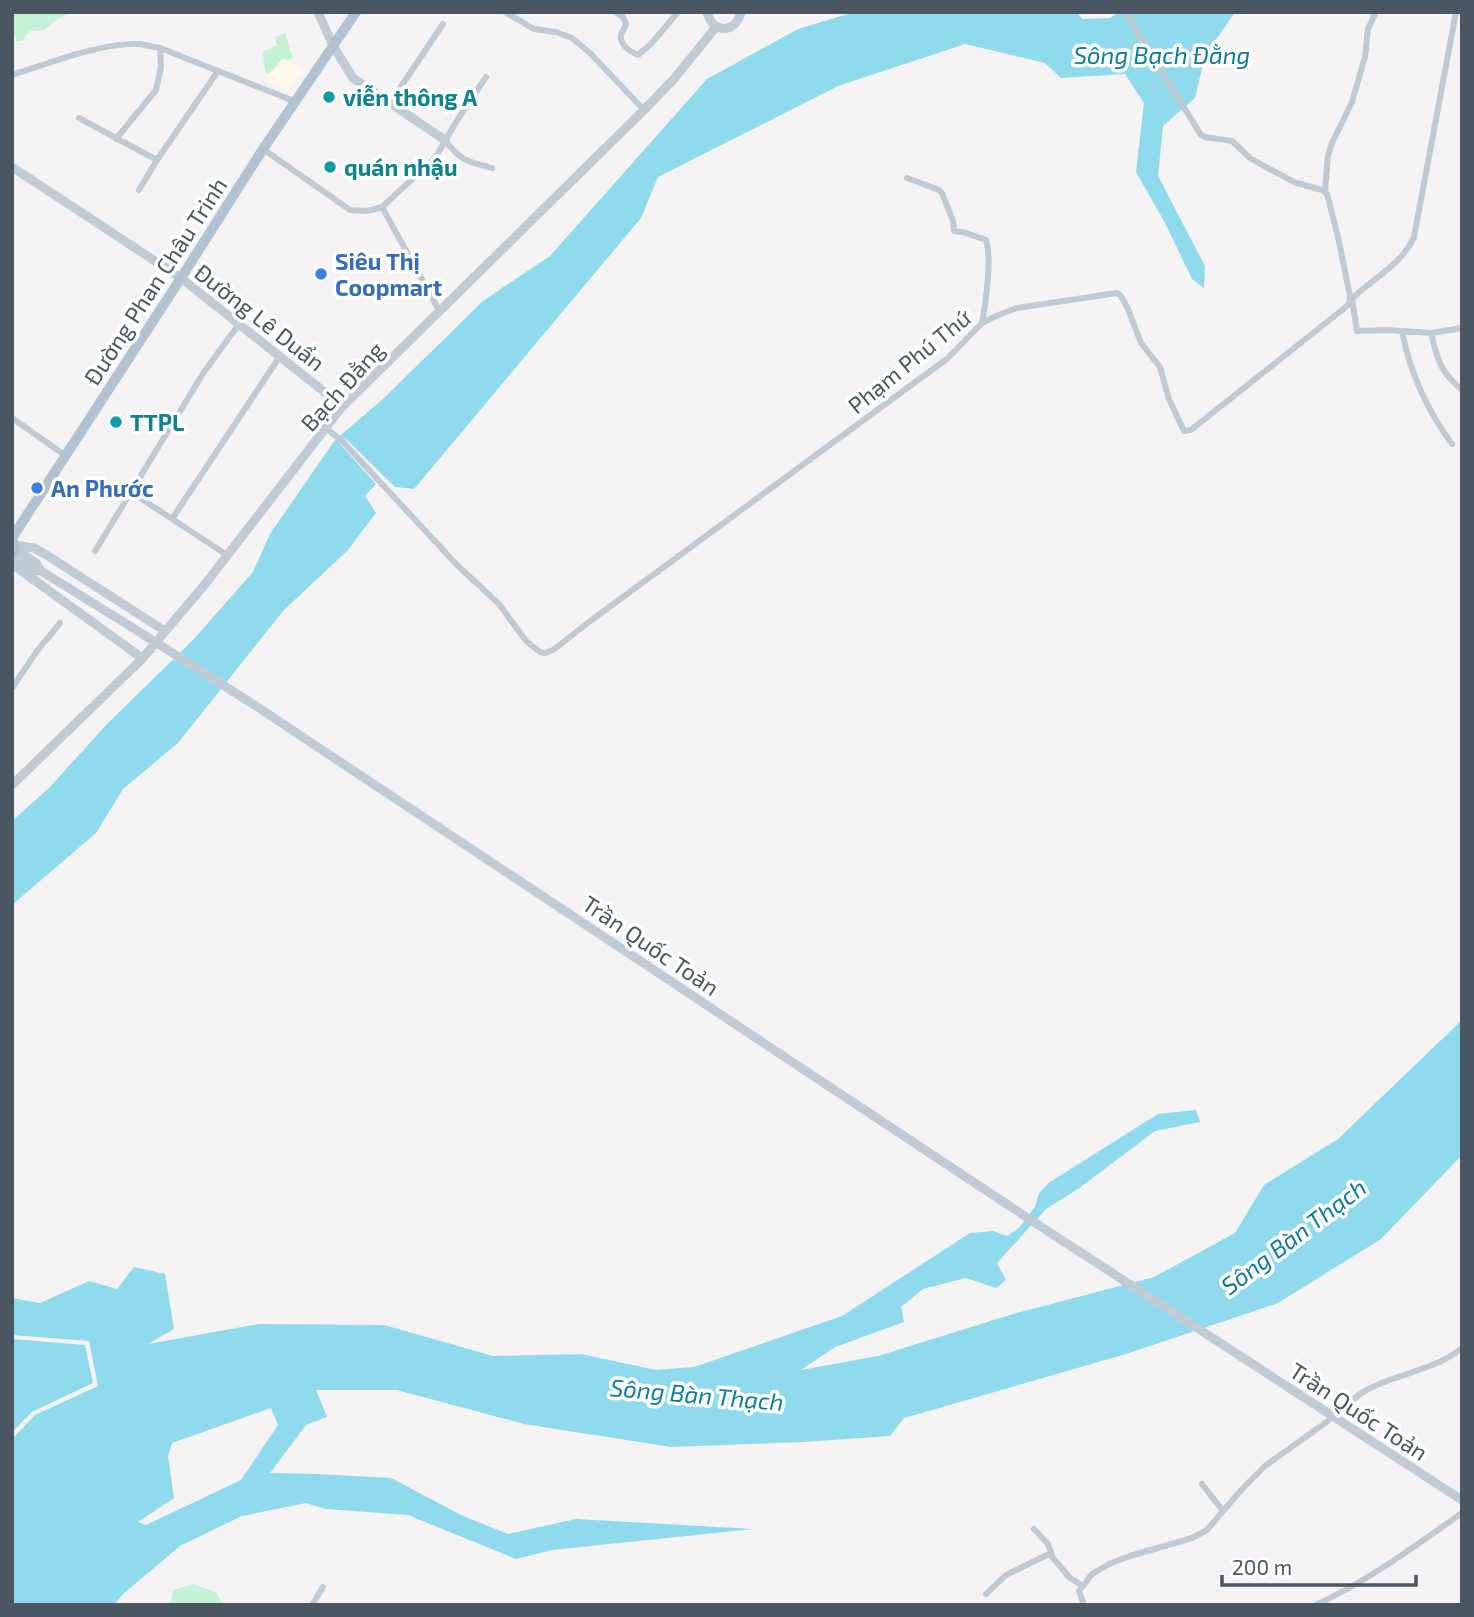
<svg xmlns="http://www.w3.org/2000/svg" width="1474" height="1617" font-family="'Exo 2',sans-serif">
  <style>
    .commercial { fill: #fdf9ef }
    .green { fill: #c3f1d5 }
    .water { fill: #90daee; fill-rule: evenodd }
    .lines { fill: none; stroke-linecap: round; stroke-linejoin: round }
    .street { stroke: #c1cad2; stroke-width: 6 }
    .secondary { stroke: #c1cbd6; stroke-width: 9 }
    .primary { stroke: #b3c2d1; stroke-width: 10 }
    .secondary-bridge { stroke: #c1cbd6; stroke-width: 9 }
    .culture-dot { fill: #0f9aa8; stroke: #fff; stroke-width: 2.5 }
    .shop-dot { fill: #3f7fe0; stroke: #fff; stroke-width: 2.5 }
    .labels { text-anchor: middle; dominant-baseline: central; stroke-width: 7; stroke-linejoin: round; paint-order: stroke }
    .culture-label { font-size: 23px; font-weight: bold; fill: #0d838f; stroke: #fff; text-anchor: start }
    .shop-label { font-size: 23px; font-weight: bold; fill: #366cbe; stroke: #fff; text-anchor: start }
    .street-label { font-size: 23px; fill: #4a5661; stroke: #fff }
    .water-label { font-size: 24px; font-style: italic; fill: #0c7c9b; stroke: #fff }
  </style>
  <rect width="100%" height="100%" fill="#f5f3f3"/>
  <path class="commercial" d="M 283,58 L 304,70 L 288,91 L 263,79 Z"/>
  <path class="green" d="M 12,12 L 70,12 L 56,20 L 44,30 L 30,31 L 24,37 L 24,40 L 16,42 L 16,36 L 12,37 L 12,23 L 16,24 L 12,21 Z
    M 285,33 L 293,58 L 288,60 L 283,58 L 269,74 L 265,72 L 263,52 L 277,45 L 275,37 Z
    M 193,1584 L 217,1593 L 222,1605 L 171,1605 L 173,1590 Z"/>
  <path class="water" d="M 855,12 L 1076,12 L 1083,19 L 1110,18 L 1120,12 L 1235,12 L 1205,56 L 1195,98 L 1163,126 L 1158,176 L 1205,266 L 1204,288 L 1192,279 L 1165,223 L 1136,172 L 1144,103 L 1125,74 L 1061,78 L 1045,63 L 965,44 L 838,86 L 658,177 L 641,218 L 414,489 L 395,487 L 346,439 L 340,444 L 376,484 L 365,496 L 376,513 L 347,551 L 283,611 L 178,743 L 123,789 L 96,833 L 12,905 L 12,821 L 49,788 L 107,724 L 193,640 L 253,572 L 270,534 L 335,440 L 383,399 L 483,301 L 550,256 L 707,79 L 798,29 Z
    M 1462,1020 L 1462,1155 L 1381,1239 L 1278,1303 L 1126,1354 L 904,1418 L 890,1436 L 803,1442 L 671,1447 L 524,1424 L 397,1390 L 316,1390 L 327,1417 L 306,1425 L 270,1473 L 316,1474 L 391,1478 L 461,1515 L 508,1534 L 576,1519 L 754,1529 L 552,1550 L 516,1559 L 408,1515 L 326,1509 L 306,1503 L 242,1516 L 180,1546 L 123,1594 L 114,1605 L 12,1605 L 12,1439 L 35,1415 L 98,1386 L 89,1341 L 12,1335 L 12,1298 L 40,1303 L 89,1281 L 117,1289 L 134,1267 L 165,1274 L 174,1329 L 148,1344 L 259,1324 L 384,1325 L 493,1356 L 581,1354 L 656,1370 L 694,1367 L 842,1316 L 970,1233 L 993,1231 L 1007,1236 L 1019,1228 L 1035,1207 L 1039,1193 L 1050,1182 L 1158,1114 L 1196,1110 L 1200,1122 L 1155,1131 L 1078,1189 L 1046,1209 L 997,1263 L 1006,1280 L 996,1288 L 966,1278 L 923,1289 L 901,1307 L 904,1322 L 835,1347 L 801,1370 L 878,1356 L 1013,1314 L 1154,1277 L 1235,1233 L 1264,1185 L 1338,1139 ZM 271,1408 L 278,1425 L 241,1480 L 146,1525 L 138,1522 L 174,1498 L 168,1456 L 172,1443 Z
    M 12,1339 L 85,1345 L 93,1383 L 32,1412 L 12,1432 Z"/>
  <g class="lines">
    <path class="street" d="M 505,12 L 534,29 L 556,32 L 572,38 L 590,53 L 644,110
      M 616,12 L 623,17 L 626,24 C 625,28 622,31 621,35 C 619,44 630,52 638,55 L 651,44 L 678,12
      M 12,75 C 47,64 103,42 139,44 C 146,45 153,47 160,48 L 294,101
      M 390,103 L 443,24
      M 79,118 L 157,160
      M 116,139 L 156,90 L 161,67 L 160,48
      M 445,140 C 460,161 469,162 492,168
      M 263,149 L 350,210 L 367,211 L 382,207 L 435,158 L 458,119 L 486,77
      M 907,178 L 939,190 L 942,193 L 953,221 L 954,231 L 963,232 L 986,240 C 992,258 986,303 982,323
      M 139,190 L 157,160 L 218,71
      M 1325,191 L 1328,155 L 1332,143 L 1352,102 L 1365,57 L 1368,29 L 1376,12
      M 382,207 L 440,312
      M 1352,299 L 1357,331 L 1388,330 L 1431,333 L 1462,328
      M 1351,300 C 1372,278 1401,266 1414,237 L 1456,12
      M 1402,331 C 1410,373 1427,410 1452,444
      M 1431,333 C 1438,361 1439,370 1462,390
      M 12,418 L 66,456
      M 326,428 L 343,442 L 457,565 L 499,604 L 526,641 L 540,652 L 545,653 L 553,650 L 589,622 L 948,358 L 982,323 L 996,316 L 1017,308 L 1117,293 L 1121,296 L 1128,309 L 1141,343 L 1160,367 L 1169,399 L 1184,431 L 1191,430 L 1342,310 L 1349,304 L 1350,296 L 1338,237 L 1327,194 L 1322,190 L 1294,182 L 1264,166 L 1250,158 L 1232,141 L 1205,137 L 1201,135 L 1125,12
      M 131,492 L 227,555
      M 172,519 L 280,356
      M 95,551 L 204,372 L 239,324
      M 12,688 L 37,651 L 60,623
      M 1340,1414 C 1346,1407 1352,1400 1360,1394 C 1391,1374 1433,1372 1462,1348
      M 1202,1484 L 1223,1511
      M 1034,1529 L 1048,1544 L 1053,1558 L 1070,1578 L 1083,1586
      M 986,1594 L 1006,1575 L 1051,1553
      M 312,1605 L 323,1587
      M 1084,1605 L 1079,1591 L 1092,1574 L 1111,1563 L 1130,1556 L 1192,1538 L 1207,1530 L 1243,1488 L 1265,1466 L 1328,1421
      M 1316,1605 C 1368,1581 1415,1546 1462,1513"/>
    <path class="secondary" d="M 318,12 L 333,46 L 353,78 L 445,140
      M 707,12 C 712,34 736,34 741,12
      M 12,167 L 181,278 L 342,406
      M 15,545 L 34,548 L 45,554 L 165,631
      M 12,558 L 32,570 L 41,571 L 36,563 L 15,549
      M 12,564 L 142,658
      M 41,571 L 130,626
      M 259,708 L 1023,1215 L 1462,1500
      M 12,785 L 141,660 L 206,583 L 341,408 L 644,110 L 673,80 L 716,27"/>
    <path class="primary" d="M 12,538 L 181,278 L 263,149 L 356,12
      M 12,539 L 15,547 L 12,554"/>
    <path class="secondary-bridge" d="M 130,626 L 259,708"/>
  </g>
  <g class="culture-dot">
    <circle cx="329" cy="97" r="7"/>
    <circle cx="330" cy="167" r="7"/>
    <circle cx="116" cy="422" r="7"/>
  </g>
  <g class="shop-dot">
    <circle cx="321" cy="274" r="7"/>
    <circle cx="37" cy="488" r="7"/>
  </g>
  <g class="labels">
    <g class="culture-label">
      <text x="343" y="97">viễn thông A</text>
      <text x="344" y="167">quán nhậu</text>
      <text x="130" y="422">TTPL</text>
    </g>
    <g class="shop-label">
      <text x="335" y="261">Siêu Thị<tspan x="335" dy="26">Coopmart</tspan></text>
      <text x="51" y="488">An Phước</text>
    </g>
    <g class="street-label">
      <text transform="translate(155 281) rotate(-57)">Đường Phan Châu Trinh</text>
      <text transform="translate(260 317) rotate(38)">Đường Lê Duẩn</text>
      <text transform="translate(909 361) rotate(-39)">Phạm Phú Thứ</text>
      <text transform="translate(342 386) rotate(-48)">Bạch Đằng</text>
      <text transform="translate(651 945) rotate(34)">Trần Quốc Toản</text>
      <text transform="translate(1359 1411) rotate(33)">Trần Quốc Toản</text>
    </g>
    <g class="water-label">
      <text x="1162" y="54">Sông Bạch Đằng</text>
      <text transform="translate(1293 1236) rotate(-37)">Sông Bàn Thạch</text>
      <text transform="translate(697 1394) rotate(5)">Sông Bàn Thạch</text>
    </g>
  </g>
  <rect width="1474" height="1617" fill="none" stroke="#4a5661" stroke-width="28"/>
  <path d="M1222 1575v10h194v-10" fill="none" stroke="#4a5661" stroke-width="3.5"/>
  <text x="1232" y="1575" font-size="21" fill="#4a5661" stroke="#ffffff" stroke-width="5" paint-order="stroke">200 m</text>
</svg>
